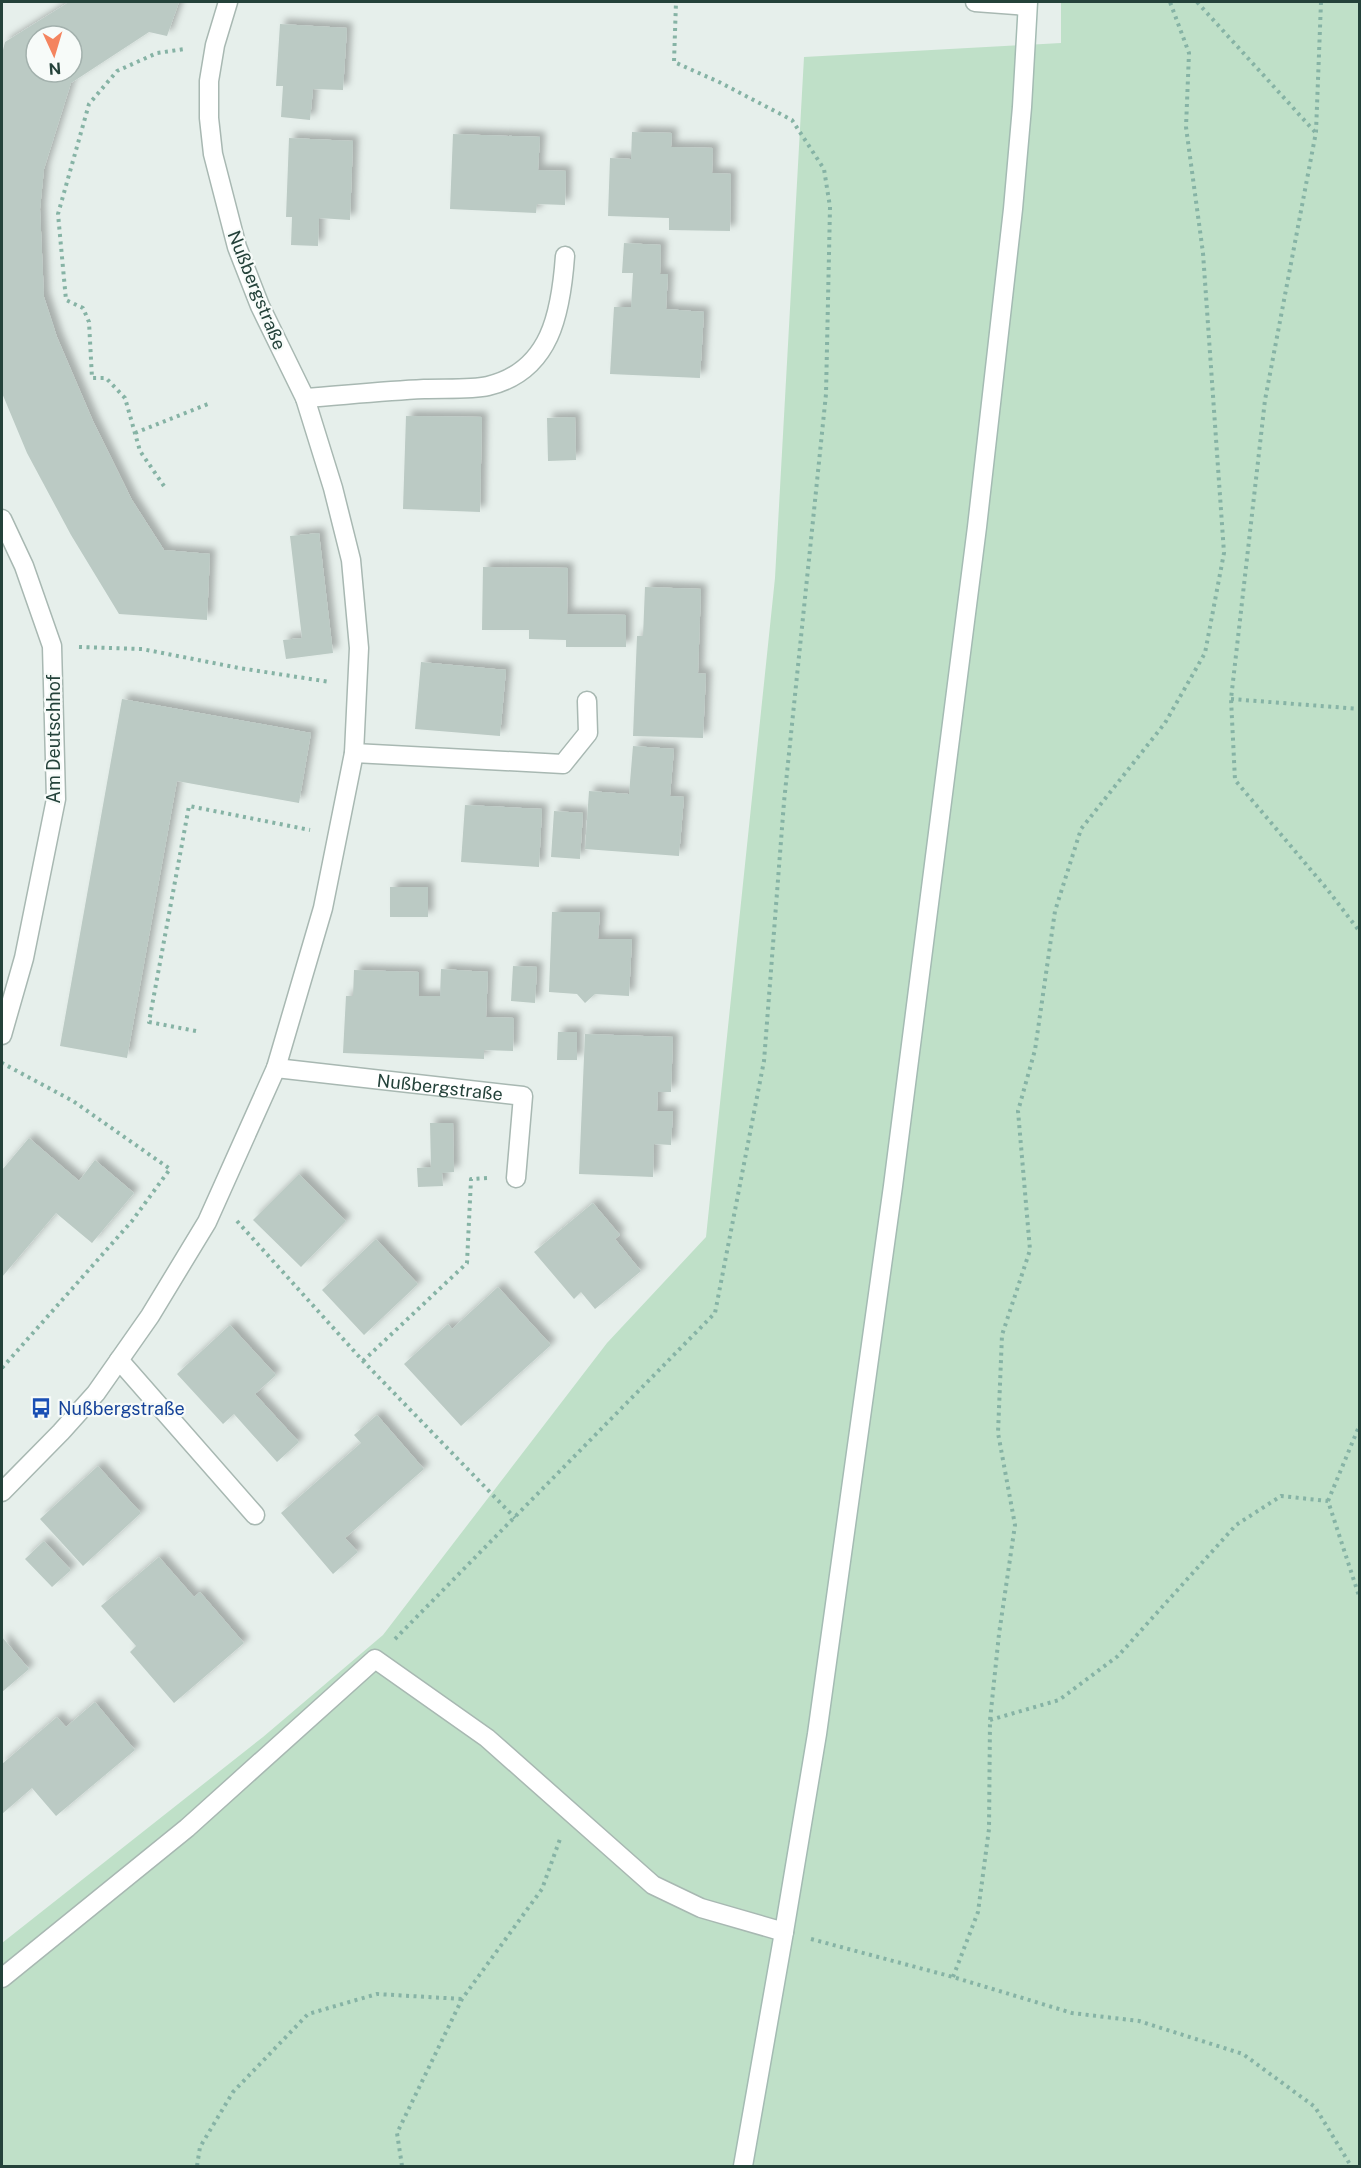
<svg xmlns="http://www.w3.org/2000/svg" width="1361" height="2168" font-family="'Public Sans',sans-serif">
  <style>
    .green { fill: #bfe0c8 }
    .building { fill: #bbcac4; fill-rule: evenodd; filter: url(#shadow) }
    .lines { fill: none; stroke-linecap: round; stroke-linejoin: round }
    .lane-casing { stroke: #a8b8b2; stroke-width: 21 }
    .street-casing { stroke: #a8b8b2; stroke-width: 21 }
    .secondary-casing { stroke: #a4bbb3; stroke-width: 21 }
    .path { stroke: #86b3a5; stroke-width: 4; stroke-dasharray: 3 4.5; stroke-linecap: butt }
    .lane { stroke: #fff; stroke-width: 18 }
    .street { stroke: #fff; stroke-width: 18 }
    .secondary { stroke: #fff; stroke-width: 18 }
    .labels { text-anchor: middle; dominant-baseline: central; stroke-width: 4.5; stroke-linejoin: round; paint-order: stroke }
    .street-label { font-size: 18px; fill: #24423a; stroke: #f7fbf9 }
    .transit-label { font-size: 18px; fill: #164399; stroke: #f7fbf9; text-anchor: start }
  </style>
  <defs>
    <filter id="shadow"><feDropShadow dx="5.5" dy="-5.5" stdDeviation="3" flood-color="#0004"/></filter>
  </defs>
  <rect width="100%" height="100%" fill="#e6efeb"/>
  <path class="green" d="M 1061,2 L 1359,2 L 1359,2166 L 2,2166 L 2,1943 L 263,1737 L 383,1635 L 607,1343 L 706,1237 L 775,578 L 804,57 L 1061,43 Z"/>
  <path class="building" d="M 69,2 L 179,2 L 167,36 L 149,32 L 71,83 L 44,169 L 40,209 L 44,297 L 57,337 L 93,421 L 132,500 L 164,550 L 210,554 L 207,620 L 119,614 L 71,535 L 27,453 L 2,393 L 2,54 L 5,42 ZM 36,36 L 72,36 L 72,72 L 36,72 Z
    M 280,24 L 347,28 L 343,90 L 313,89 L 310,120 L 281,117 L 283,86 L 276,86 Z
    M 632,132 L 672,133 L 671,147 L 713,148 L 712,173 L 731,174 L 730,231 L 669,230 L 669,218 L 608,216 L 610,158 L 631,159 Z
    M 453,134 L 540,137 L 538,170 L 566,171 L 565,205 L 537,204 L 536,213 L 450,209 Z
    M 289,138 L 353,141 L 350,220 L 319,218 L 318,246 L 291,245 L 292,217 L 286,217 Z
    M 624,243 L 661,245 L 660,274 L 668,274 L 666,309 L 704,312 L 700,378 L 610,374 L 614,307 L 631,307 L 633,273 L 622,273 Z
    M 406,416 L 482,417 L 480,512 L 403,509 Z
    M 575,417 L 576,460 L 548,461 L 547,418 Z
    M 319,533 L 333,653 L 286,659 L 283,640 L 302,638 L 290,536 Z
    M 483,567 L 568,568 L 567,614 L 626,615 L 626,647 L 566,647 L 566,640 L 529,639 L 529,630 L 482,630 Z
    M 645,587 L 701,589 L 698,673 L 706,674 L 703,738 L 633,736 L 637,636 L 643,636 Z
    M 421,662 L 506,670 L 500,736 L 415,729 Z
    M 122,699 L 311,733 L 299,803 L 177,781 L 127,1058 L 60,1046 Z
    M 633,746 L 674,749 L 670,796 L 684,797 L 679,856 L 585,849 L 589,791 L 629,794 Z
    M 465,805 L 542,809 L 539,867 L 461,862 Z
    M 554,811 L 583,813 L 580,859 L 551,857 Z
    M 390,887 L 428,887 L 428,917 L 390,917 Z
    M 552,912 L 600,912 L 598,939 L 632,939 L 629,996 L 595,994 L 585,1003 L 577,994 L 549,992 Z
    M 513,966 L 537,967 L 535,1003 L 511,1001 Z
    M 441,969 L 488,972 L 486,1017 L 514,1018 L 513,1051 L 484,1050 L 484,1059 L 343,1053 L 346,996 L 353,996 L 354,970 L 419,972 L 419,996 L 440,996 Z
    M 558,1032 L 577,1032 L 577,1060 L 557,1060 Z
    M 585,1034 L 673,1037 L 671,1092 L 658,1092 L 657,1111 L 673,1111 L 671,1145 L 654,1144 L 653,1177 L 579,1174 Z
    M 430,1123 L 453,1123 L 454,1172 L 442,1173 L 443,1186 L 418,1187 L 417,1168 L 431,1167 Z
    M 29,1138 L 79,1181 L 95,1160 L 134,1193 L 92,1243 L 56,1213 L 2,1277 L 2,1170 Z
    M 299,1174 L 346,1221 L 301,1267 L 253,1220 Z
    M 593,1203 L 620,1235 L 615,1239 L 641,1271 L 595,1309 L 581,1292 L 574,1299 L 534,1252 Z
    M 376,1239 L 418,1284 L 364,1335 L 322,1290 Z
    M 498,1287 L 551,1345 L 461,1426 L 404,1364 L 448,1324 L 452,1329 Z
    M 230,1325 L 276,1375 L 255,1394 L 299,1442 L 277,1462 L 234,1414 L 223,1424 L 177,1374 Z
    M 377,1415 L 424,1469 L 345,1538 L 358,1552 L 333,1574 L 281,1513 L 361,1443 L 354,1435 Z
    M 98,1466 L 141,1513 L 83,1566 L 40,1519 Z
    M 44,1541 L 71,1570 L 52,1587 L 25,1559 Z
    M 159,1557 L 194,1597 L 200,1592 L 244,1643 L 174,1703 L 130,1652 L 136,1646 L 101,1606 Z
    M 2,1637 L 29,1669 L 2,1692 Z
    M 95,1702 L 135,1750 L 56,1816 L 32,1788 L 2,1814 L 2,1764 L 57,1717 L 66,1727 Z"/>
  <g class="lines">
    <g class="lane-casing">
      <path id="lane" d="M 119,1360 L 255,1515
        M 2,1978 L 187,1828 L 375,1659 L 487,1738 L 653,1885 L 701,1908 L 784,1932"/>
    </g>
    <g class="street-casing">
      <g id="street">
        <path d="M 975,2 L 1027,6"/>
        <path d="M 305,398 C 345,395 384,391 424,389 C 442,388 471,390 488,386 C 551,371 561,312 565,256"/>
        <path d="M 2,519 L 24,566 L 52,646 L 56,799 L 24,958 L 2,1035"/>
        <path d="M 354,753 L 563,764 L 588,733 L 587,701"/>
        <path id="s1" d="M 276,1068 L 523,1096 L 516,1178"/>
        <path d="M 2,1492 L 61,1432 L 96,1393 L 150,1316 L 207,1222 L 276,1068 L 323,908 L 354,753 L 359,648 L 351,560 L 333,488 L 305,398 L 260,306 L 237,247 L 213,154 L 209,118 L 209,81 L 215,45 L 228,2"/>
      </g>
    </g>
    <g class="secondary-casing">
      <path id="secondary" d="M 743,2166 L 784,1932 L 817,1734 L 893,1186 L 977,527 L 1013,209 L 1022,107 L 1028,2"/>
    </g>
    <path class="path" d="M 1197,2 L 1315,132
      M 1321,2 L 1316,132 L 1265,400 L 1231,699 L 1235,780 L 1327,889 L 1360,932
      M 135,433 L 208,404
      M 164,486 L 140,451 L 125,398 L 106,378 L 92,378 L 89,322 L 83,308 L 66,300 L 58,214 L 89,104 L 117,71 L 157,53 L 185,49
      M 79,647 L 142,649 L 239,668 L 330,682
      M 1231,699 L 1360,709
      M 196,1031 L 149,1022 L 189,806 L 310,830
      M 237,1221 L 363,1361 L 515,1518
      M 363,1361 L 467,1263 L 471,1179 L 489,1178
      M 2,1368 L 132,1221 L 170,1169 L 73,1101 L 2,1063
      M 1328,1501 L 1360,1424
      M 395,1639 L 715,1313 L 764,1061 L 784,802 L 826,394 L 830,207 L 824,169 L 792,120 L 719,82 L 674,62 L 676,2
      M 990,1720 L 1059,1700 L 1118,1656 L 1236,1525 L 1281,1496 L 1328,1501 L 1360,1599
      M 811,1939 L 953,1977 L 1072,2013 L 1139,2021 L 1243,2054 L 1315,2107 L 1351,2166
      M 953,1977 L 978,1912 L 989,1829 L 990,1720 L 999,1634 L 1015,1525 L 998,1433 L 1002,1335 L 1030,1250 L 1018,1111 L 1035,1050 L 1055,911 L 1081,829 L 1165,723 L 1205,653 L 1224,553 L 1203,253 L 1186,127 L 1189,53 L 1170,2
      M 197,2166 L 200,2147 L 233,2092 L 308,2014 L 377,1994 L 462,1999
      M 402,2166 L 397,2133 L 462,1999 L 542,1889 L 560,1839"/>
    <use href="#lane" class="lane"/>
    <use href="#street" class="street"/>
    <use href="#secondary" class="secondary"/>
  </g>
  <defs>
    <g id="bus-bare" transform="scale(1.62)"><path d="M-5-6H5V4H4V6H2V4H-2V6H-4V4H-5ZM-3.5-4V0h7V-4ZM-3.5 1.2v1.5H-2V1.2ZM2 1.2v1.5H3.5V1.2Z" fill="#1a4fb4" stroke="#f7fbf9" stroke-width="2.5" paint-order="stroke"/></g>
  </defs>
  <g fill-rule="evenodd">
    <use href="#bus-bare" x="41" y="1408"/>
  </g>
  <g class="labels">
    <g class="street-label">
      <text transform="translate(257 290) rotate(68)">Nußbergstraße</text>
      <text transform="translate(53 739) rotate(-90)">Am Deutschhof</text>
      <text stroke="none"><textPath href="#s1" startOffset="165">Nußbergstraße</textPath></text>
    </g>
    <g class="transit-label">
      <text x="58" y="1408">Nußbergstraße</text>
    </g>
  </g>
  <rect width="1361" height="2168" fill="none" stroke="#24423a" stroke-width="6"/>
  <g transform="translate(54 54) rotate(176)"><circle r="28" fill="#f7fbf9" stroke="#a3b1ad" stroke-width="1.5"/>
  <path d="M0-4.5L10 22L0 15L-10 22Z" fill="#f4845f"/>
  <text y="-9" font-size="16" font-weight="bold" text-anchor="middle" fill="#24423a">N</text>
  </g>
</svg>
